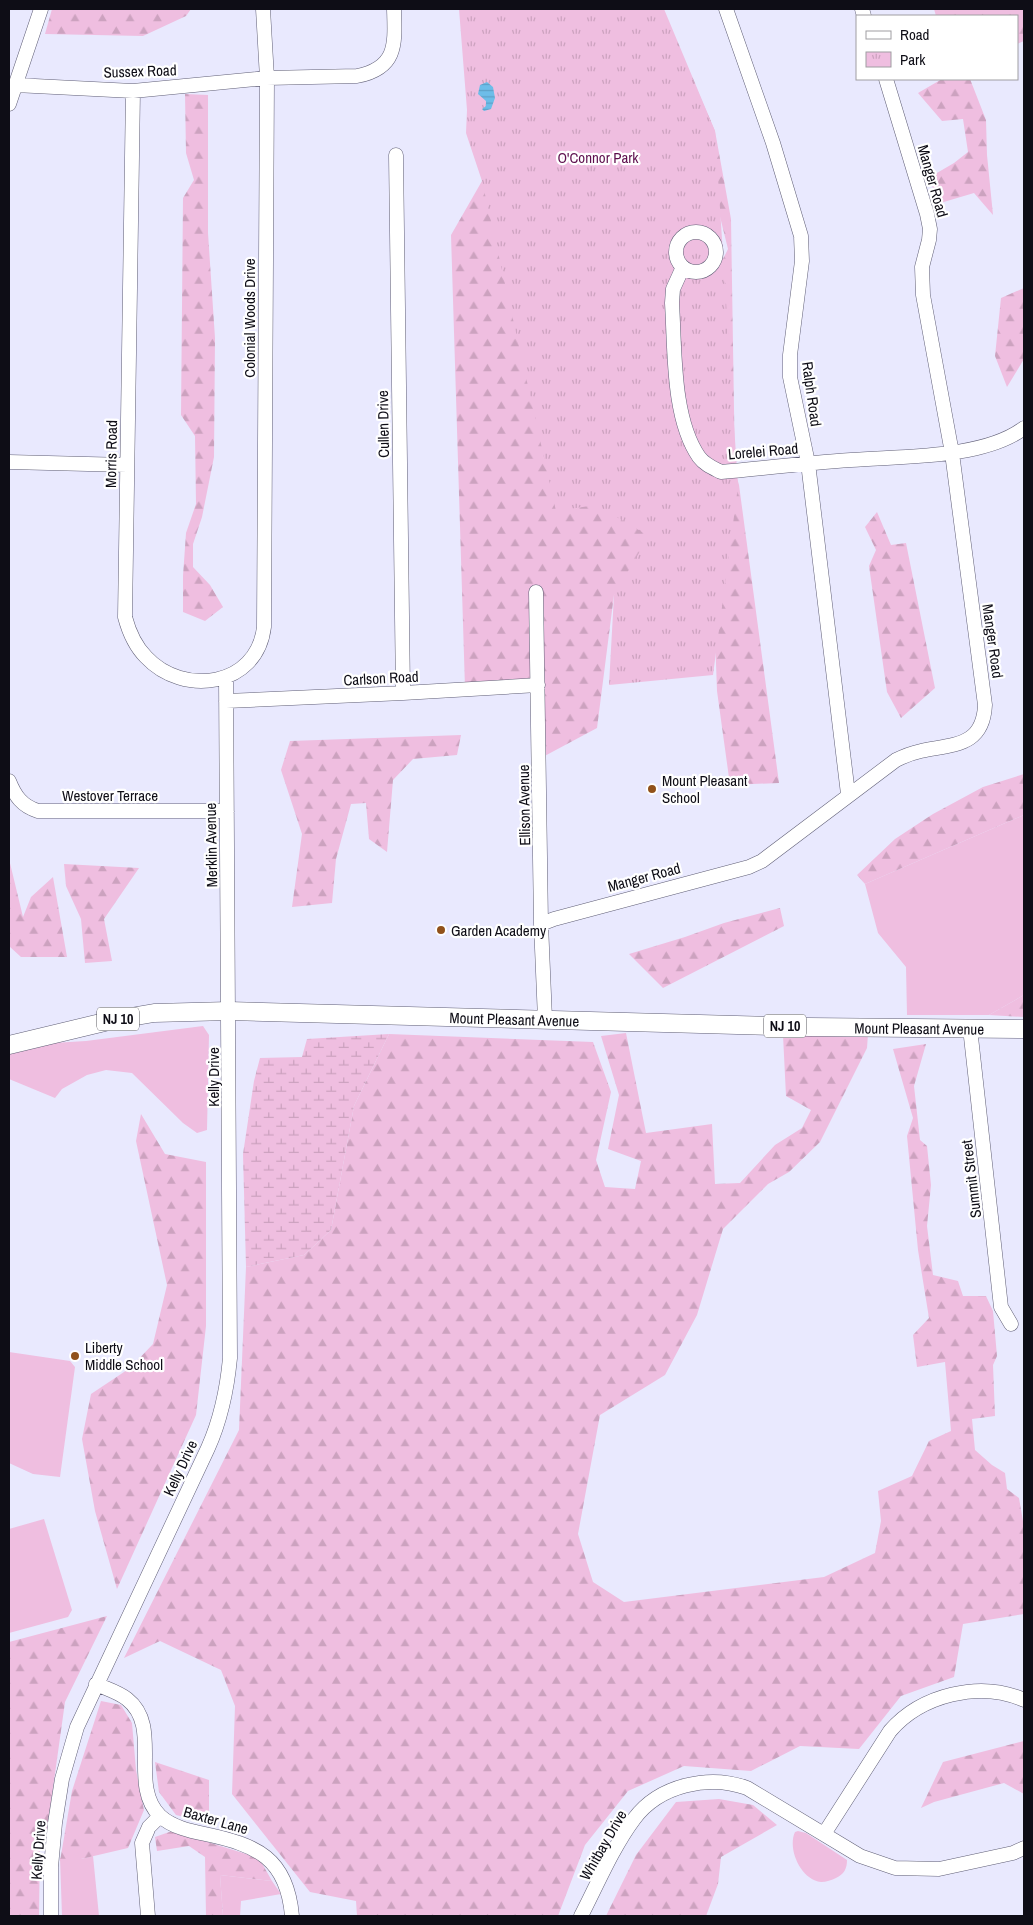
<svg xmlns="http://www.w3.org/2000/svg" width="1033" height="1925" font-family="'Archivo Narrow',sans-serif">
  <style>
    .green { fill: #efbee0 }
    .forest { fill: url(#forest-firs) }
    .wetland { fill: url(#wetland-marsh) }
    .park { fill: url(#park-tufts) }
    .water { fill: url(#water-rules) }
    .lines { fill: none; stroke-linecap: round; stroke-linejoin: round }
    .minor-casing { stroke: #605f76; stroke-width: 15 }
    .major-casing { stroke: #605f76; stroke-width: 19 }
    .minor { stroke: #fff; stroke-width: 14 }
    .major { stroke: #fff; stroke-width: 18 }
    .poi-dot { fill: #91511a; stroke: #fff; stroke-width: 2 }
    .labels { text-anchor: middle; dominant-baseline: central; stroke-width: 4.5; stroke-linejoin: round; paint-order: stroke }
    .shield { fill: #fff; stroke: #56565c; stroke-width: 1 }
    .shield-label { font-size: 14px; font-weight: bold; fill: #0e0d16 }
    .street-label { font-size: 15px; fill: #0e0d16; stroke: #fff }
    .park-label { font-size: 15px; fill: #5e0f4e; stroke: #fff }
    .poi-label { font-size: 15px; fill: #0e0d16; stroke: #fff; text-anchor: start }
  </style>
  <defs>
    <pattern id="forest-firs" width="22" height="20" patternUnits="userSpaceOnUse" patternTransform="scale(1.25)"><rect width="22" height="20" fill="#efbee0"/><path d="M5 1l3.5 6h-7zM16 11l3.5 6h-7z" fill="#cca2bf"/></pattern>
    <pattern id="wetland-marsh" width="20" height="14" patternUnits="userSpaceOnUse" patternTransform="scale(1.25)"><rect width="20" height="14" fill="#efbee0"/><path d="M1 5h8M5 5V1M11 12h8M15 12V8" fill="none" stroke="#cca2bf"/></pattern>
    <pattern id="park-tufts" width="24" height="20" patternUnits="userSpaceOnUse" patternTransform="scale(1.25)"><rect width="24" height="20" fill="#efbee0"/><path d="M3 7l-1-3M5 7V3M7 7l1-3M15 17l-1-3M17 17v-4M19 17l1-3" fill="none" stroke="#cca2bf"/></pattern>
    <pattern id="water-rules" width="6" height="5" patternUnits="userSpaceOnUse" patternTransform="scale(1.25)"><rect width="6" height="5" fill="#6dbde9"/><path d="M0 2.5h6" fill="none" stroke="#5da1c7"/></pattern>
  </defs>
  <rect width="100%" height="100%" fill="#e9e9fe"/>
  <path class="green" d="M 1024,815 L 1024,995 L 989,1015 L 907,1015 L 906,967 L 878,933 L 865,884 Z
    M 203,1026 L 209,1035 L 207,1130 L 197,1133 L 183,1123 L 132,1073 L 106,1070 L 87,1075 L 62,1089 L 55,1098 L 9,1079 L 9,1053 L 53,1043 L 86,1041 Z
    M 9,1352 L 70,1361 L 75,1367 L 60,1477 L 33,1474 L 9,1463 Z
    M 44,1519 L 72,1610 L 68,1617 L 9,1633 L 9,1529 Z
    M 798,1831 L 806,1833 L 847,1860 C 847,1869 844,1874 836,1878 C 832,1880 826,1882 821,1882 C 801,1880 787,1849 795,1832 Z
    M 93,1856 L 99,1916 L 62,1916 L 60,1858 L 81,1859 Z
    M 220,1875 L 272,1881 L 281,1894 L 241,1901 L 240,1916 L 223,1916 Z"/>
  <path class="forest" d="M 52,9 L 191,9 L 186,16 L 143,36 L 45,34 Z
    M 637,9 L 664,9 L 715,131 L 731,219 L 735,471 L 739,485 L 779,783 L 730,785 L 717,691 L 712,552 L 614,595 L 597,728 L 539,759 L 538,685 L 465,688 L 451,235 L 482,181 L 711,283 L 728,249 L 701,140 Z
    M 934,9 L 1024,9 L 1024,41 L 1017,44 L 1017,16 L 936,16 Z
    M 942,79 L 970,79 L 986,120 L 987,155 L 993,215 L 974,193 L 937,204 L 930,177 L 954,163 L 968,152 L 963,119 L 942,121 L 918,93 Z
    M 185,94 L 208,95 L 208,233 L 215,338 L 214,457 L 202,517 L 193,544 L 193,567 L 210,585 L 223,607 L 205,621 L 183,612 L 183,576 L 186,533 L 196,504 L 195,436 L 181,415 L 183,198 L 194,180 L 186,153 Z
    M 1024,288 L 1024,359 L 1007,387 L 995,356 L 1001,298 Z
    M 877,512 L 891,545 L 906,543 L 935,688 L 901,718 L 887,692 L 869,566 L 876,550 L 865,527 Z
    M 461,735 L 457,755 L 413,759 L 393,780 L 387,852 L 369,839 L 366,803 L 351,804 L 336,859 L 332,903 L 292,907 L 302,834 L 281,770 L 290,741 Z
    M 1024,774 L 1024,815 L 865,884 L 857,875 L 895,839 L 933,814 L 983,787 Z
    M 9,859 L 23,917 L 31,897 L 53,877 L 67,957 L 21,957 L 9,946 Z
    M 64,864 L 139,868 L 104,919 L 112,961 L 85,963 L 81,919 L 66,886 Z
    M 780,908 L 784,926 L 663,988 L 629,954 L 685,937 L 724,923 Z
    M 1024,995 L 1024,1017 L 989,1015 Z
    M 626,1033 L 646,1133 L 712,1124 L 715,1184 L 740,1183 L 775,1145 L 802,1128 L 811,1110 L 786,1096 L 783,1035 L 868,1034 L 867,1048 L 820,1142 L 789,1172 L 768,1184 L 723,1229 L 697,1315 L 665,1375 L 600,1415 L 578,1534 L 593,1582 L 624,1602 L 824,1577 L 875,1553 L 881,1521 L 878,1491 L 912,1476 L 929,1441 L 951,1431 L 945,1362 L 917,1367 L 913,1335 L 929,1318 L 918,1250 L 907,1136 L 913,1118 L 893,1049 L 926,1044 L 914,1086 L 920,1140 L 927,1146 L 931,1185 L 927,1226 L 933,1275 L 958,1281 L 963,1296 L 986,1296 L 993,1311 L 997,1356 L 993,1365 L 995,1416 L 972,1419 L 975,1450 L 992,1465 L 1005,1473 L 1007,1489 L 1019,1498 L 1024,1527 L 1024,1614 L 963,1624 L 954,1677 L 901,1696 L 859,1749 L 800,1746 L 751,1771 L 684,1766 L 628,1791 L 585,1845 L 558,1916 L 357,1916 L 356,1901 L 310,1892 L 232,1794 L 235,1706 L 221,1670 L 160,1641 L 124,1658 L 239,1430 L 246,1267 L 304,1255 L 331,1230 L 354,1106 L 389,1034 L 593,1042 L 611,1092 L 596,1160 L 605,1187 L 635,1189 L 641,1161 L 608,1149 L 619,1095 L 601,1036 Z
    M 141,1114 L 165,1154 L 206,1162 L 206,1326 L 196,1415 L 117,1589 L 95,1511 L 82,1439 L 91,1394 L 130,1368 L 153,1344 L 167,1285 L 136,1141 Z
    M 107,1616 L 65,1702 L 47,1831 L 40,1842 L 39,1916 L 9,1916 L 9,1642 Z
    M 101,1701 L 121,1705 L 132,1723 L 136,1770 L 144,1810 L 128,1848 L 81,1859 L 60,1861 L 72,1791 Z
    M 1024,1741 L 1024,1794 L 1004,1783 L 934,1802 L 921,1808 L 943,1762 Z
    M 155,1762 L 209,1780 L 209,1823 L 176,1815 L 159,1792 Z
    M 719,1799 L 753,1805 L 777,1825 L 721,1857 L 718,1884 L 706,1916 L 606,1916 L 636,1855 L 676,1802 Z
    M 172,1831 L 259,1858 L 272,1881 L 220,1875 L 223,1916 L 206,1916 L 205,1857 L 189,1846 L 157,1851 L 155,1837 Z"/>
  <path class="wetland" d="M 389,1034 L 354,1106 L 331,1230 L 304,1255 L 246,1267 L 243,1154 L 254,1081 L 260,1058 L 302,1057 L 307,1039 Z"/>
  <path class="park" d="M 459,9 L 662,9 L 715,131 L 738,486 L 713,675 L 609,685 L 614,595 L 649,536 L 596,505 L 556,511 L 482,181 L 466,133 L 467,110 Z"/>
  <path class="water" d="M 487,82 L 493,87 L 495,98 L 491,109 L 484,111 L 482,109 L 486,106 L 486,101 L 478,94 L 480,85 Z"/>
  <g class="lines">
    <g class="minor-casing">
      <path id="minor" d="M 726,9 L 773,143 L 801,236 L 802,261 L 790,355 L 790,377 L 808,463 L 848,794
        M 862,9 L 864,16
        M 15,85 L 133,91 L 267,78 L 357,76 C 398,68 395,43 394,9
        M 133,91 L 125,617 C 129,632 135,646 146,657 C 183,697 257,687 264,627 L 267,78 L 263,9
        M 9,104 L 41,9
        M 396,155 L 403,693
        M676 252a20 20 0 1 1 40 0a20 20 0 1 1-40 0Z
        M 683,267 L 673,289 L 672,303 C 675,349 672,418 699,457 C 705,465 713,468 721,472 C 764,468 807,463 851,460 C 901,456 983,459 1024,428
        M 9,462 L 127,465
        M 536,592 L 541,924 L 545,1019
        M 226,701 L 403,693 L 538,685
        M 9,781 C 15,796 22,806 38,811 L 227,811
        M 541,924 L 554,919 L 749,867 L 762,861 L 896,760 C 904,756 912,753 921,751 C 953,744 983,747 985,705 L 952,453 L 923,295 L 922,267 L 929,240 L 930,229 L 927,214 L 886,79
        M 970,1028 L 1001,1307 L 1011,1324
        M 96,1684 C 107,1689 118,1692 127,1699 C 163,1727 128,1784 160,1816 C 172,1827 190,1831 205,1834 C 257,1845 287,1858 292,1916
        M 824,1834 L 890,1731 C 921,1695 980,1680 1024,1700
        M 51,1916 L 51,1867 L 55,1823 L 62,1779 L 77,1727 L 208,1448 C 221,1419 227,1390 230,1358 L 226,677
        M 148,1916 L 142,1843 L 149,1827 L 160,1816
        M 581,1916 C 597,1885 613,1847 634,1819 C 659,1785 709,1774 747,1788 L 860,1856 L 895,1868 L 939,1869 L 1013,1853 L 1024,1848"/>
    </g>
    <g class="major-casing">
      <g id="major">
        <path id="s1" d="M 9,1045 L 113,1020 L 154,1013 L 229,1011 L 809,1027 L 1024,1029"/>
      </g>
    </g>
    <use href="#minor" class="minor"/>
    <use href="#major" class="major"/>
  </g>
  <g class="poi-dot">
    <circle cx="652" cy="789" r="5"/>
    <circle cx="441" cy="930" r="5"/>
    <circle cx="75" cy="1356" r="5"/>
  </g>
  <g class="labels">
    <g class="shield">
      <rect x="97" y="1007.5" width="42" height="23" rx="4"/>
      <rect x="764" y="1014.5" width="42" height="23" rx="4"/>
    </g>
    <g class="shield-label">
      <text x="118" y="1019">NJ 10</text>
      <text x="785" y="1026">NJ 10</text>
    </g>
    <g class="street-label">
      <text transform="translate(140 71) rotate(-2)">Sussex Road</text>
      <text transform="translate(933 181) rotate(74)">Manger Road</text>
      <text transform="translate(249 318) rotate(-90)">Colonial Woods Drive</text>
      <text transform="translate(812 394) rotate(82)">Ralph Road</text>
      <text transform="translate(383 424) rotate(-91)">Cullen Drive</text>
      <text transform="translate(763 451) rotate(-5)">Lorelei Road</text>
      <text transform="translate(111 454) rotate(-89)">Morris Road</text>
      <text transform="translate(993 641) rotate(82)">Manger Road</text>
      <text transform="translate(381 678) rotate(-3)">Carlson Road</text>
      <text x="110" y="795">Westover Terrace</text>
      <text transform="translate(524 805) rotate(-91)">Ellison Avenue</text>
      <text transform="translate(211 845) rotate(-91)">Merklin Avenue</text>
      <text transform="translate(644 877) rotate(-15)">Manger Road</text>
      <text stroke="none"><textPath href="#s1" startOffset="509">Mount Pleasant Avenue</textPath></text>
      <text stroke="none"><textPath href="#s1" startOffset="914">Mount Pleasant Avenue</textPath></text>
      <text transform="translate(213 1077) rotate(-90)">Kelly Drive</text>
      <text transform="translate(971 1179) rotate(-97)">Summit Street</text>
      <text transform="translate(180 1468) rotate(-65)">Kelly Drive</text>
      <text transform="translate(216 1820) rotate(16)">Baxter Lane</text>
      <text transform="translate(603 1845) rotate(-60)">Whitbay Drive</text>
      <text transform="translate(38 1850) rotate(-86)">Kelly Drive</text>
    </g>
    <g class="park-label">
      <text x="598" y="157">O'Connor Park</text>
    </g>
    <g class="poi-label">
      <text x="662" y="780">Mount Pleasant<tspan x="662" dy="17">School</tspan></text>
      <text x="451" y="930">Garden Academy</text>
      <text x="85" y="1347">Liberty<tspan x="85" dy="17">Middle School</tspan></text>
    </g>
  </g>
  <rect width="1033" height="1925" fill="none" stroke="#0e0d16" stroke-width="20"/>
  <rect x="856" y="15" width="162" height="65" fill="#ffffff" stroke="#9f9ea2"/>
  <rect x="866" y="31" width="25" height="8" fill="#ffffff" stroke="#9f9ea2"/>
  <text x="900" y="40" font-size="15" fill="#0e0d16">Road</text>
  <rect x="866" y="52" width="25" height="15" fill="url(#park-tufts)" stroke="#9f9ea2"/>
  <text x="900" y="65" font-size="15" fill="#0e0d16">Park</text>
</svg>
